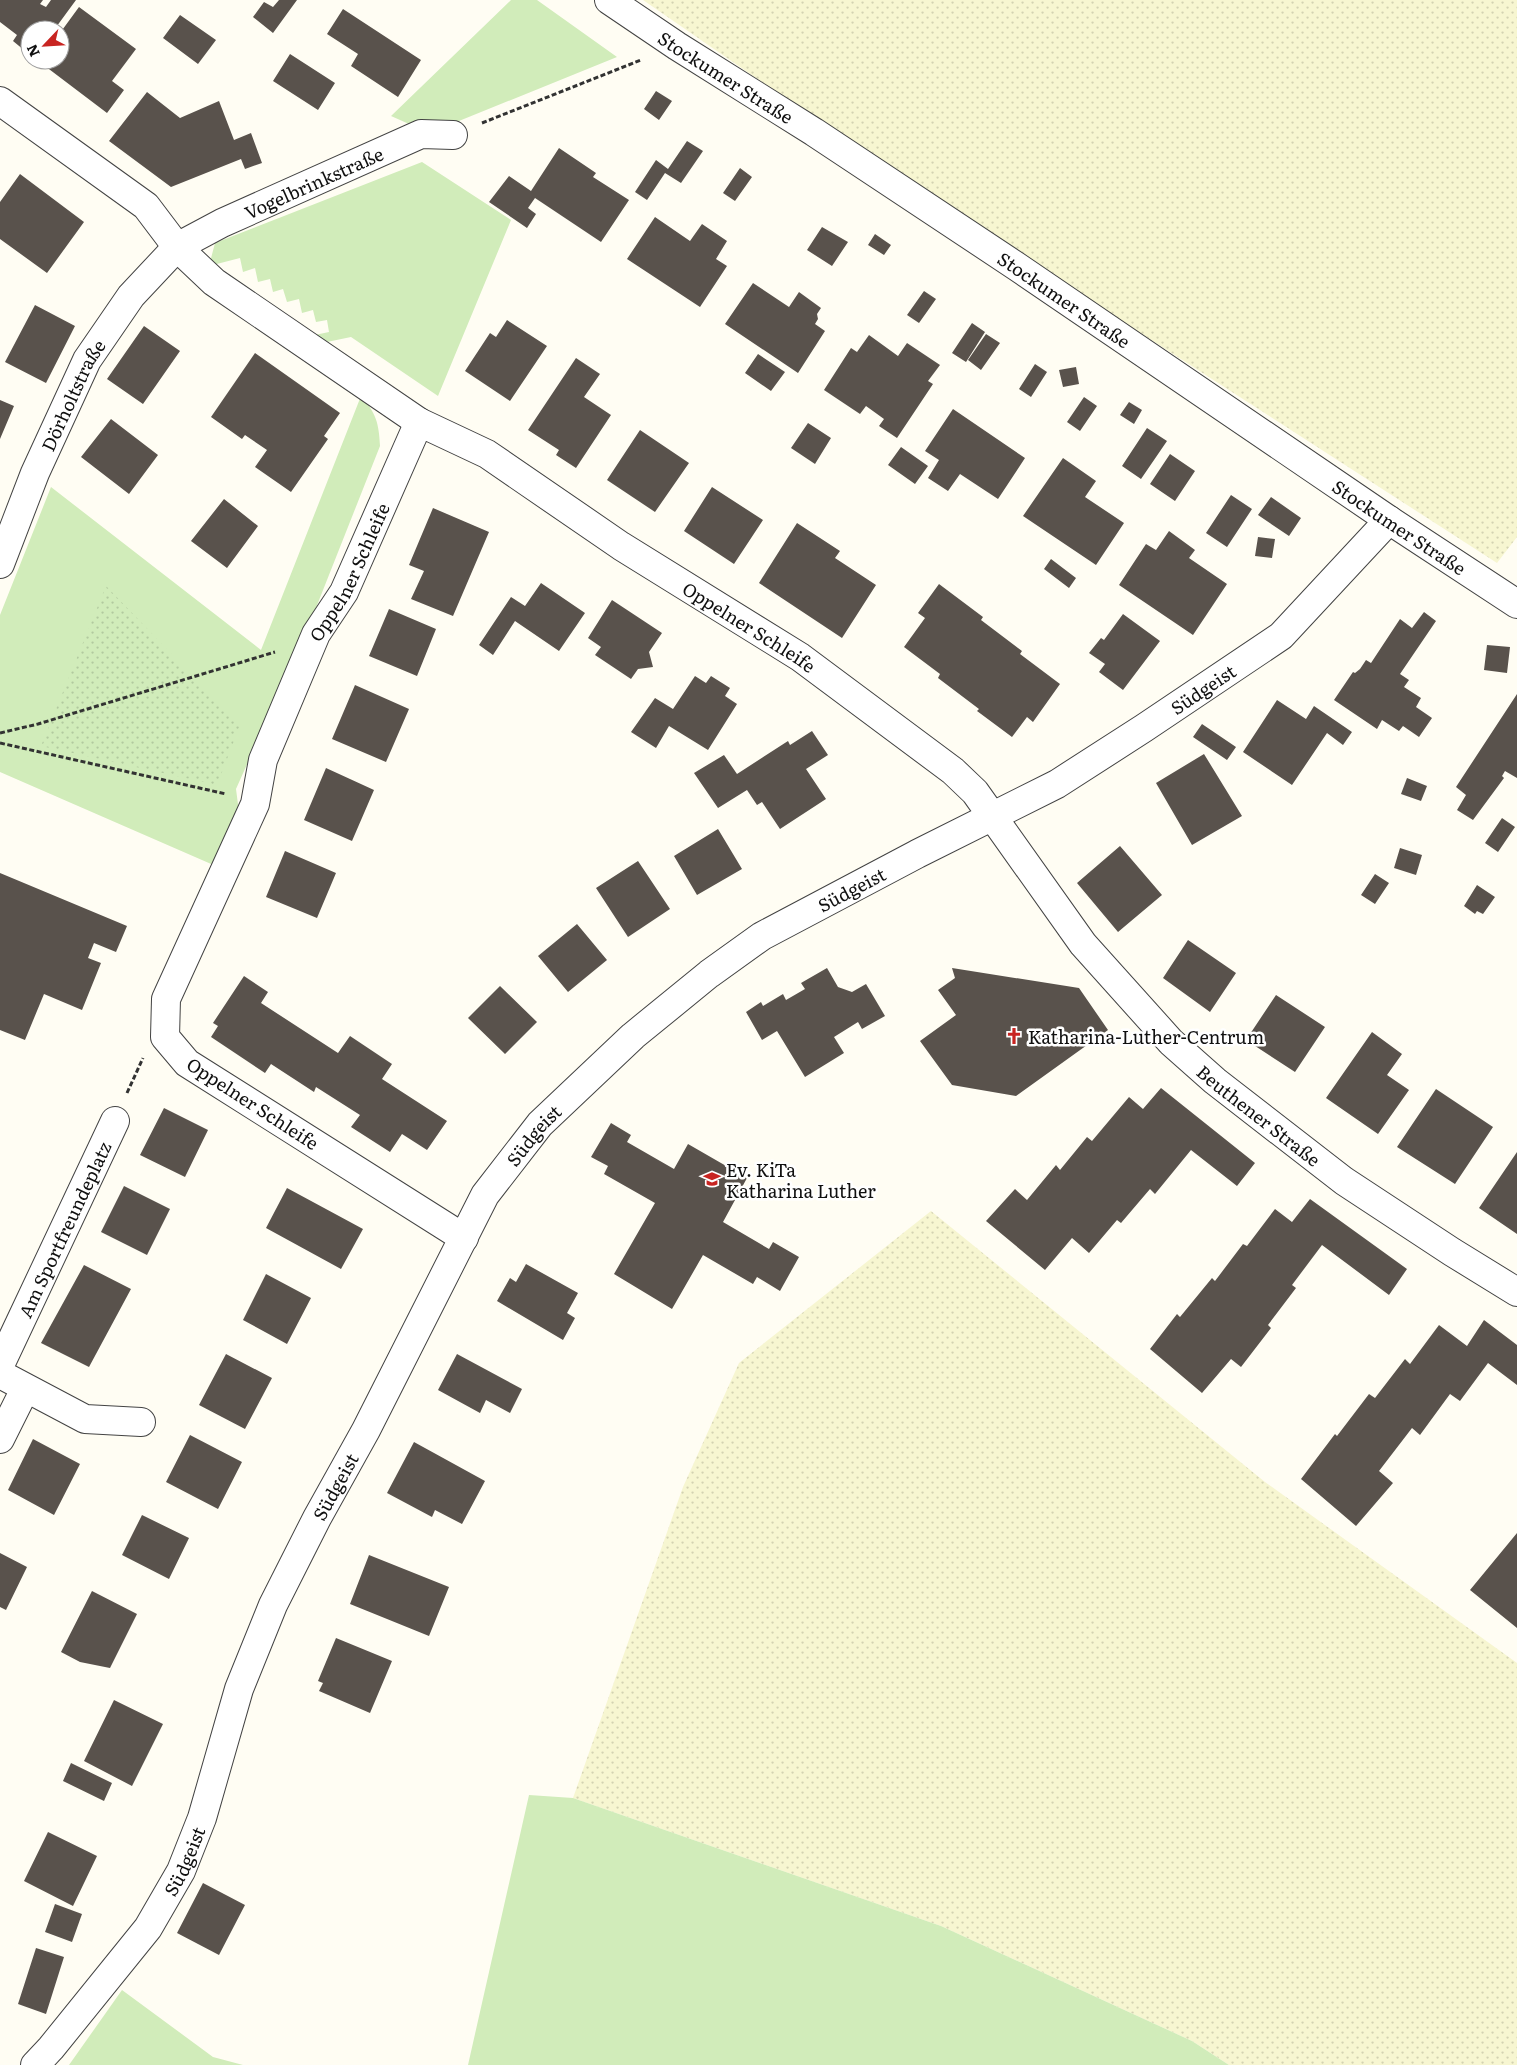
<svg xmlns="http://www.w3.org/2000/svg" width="1517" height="2065" font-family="Literata,serif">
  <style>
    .farmland { fill: url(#farmland-dots) }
    .grass { fill: #d1ecba }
    .park { fill: url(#park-dots) }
    .building { fill: #59524c }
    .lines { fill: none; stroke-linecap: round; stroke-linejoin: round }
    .minor-casing { stroke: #434343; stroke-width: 30 }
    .path { stroke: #323232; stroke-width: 3; stroke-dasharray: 5 2.5; stroke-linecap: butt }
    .minor { stroke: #fff; stroke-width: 28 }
    .labels { text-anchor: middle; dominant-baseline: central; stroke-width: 5; stroke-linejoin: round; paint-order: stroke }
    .street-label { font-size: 18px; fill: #101010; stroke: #fff }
    .poi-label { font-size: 18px; fill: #101010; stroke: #fff; text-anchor: start }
  </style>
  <defs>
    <pattern id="farmland-dots" width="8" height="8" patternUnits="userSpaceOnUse" patternTransform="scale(1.25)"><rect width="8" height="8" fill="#f7f6d1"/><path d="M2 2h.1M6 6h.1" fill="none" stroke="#d3d2b2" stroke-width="1.8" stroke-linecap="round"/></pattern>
    <pattern id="park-dots" width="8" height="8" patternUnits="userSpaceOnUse" patternTransform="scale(1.25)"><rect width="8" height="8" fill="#d1ecba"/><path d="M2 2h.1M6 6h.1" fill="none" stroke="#b2c99f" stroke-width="1.8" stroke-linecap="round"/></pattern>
  </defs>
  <rect width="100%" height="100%" fill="#fffdf3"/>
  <path class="farmland" d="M 643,0 L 1517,0 L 1517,537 L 1497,563 L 908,183 Z
    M 931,1211 L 1265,1482 L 1517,1663 L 1517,2065 L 1229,2065 L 1192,2041 L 941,1926 L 573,1798 L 683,1487 L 739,1363 Z"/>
  <path class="grass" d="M 511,0 L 537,0 L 617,57 L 454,123 L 409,124 L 391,116 Z
    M 422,162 L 511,220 L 438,396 L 351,337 L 322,343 L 310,336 L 329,332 L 327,320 L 316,322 L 313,310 L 302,313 L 299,299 L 287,302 L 283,289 L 273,292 L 270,279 L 258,282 L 255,268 L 243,272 L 240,258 L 209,266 L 215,243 Z
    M 361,396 C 376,413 379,423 380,446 L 310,623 L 236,789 L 239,812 L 218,867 L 0,772 L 0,615 L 51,487 L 261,650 Z
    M 529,1795 L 573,1798 L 941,1926 L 1192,2041 L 1229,2065 L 468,2065 Z
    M 122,1990 L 213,2057 L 243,2065 L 69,2065 Z"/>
  <path class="park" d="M 106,586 L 240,725 L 217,785 L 41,746 Z"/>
  <path class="building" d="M 0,0 L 43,0 L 40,4 L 46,7 L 51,0 L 76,0 L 54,30 L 30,30 L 30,55 L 13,41 L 17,35 L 0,22 Z
    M 279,0 L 297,0 L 273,33 L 253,17 L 264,2 L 273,7 Z
    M 79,7 L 136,49 L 112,81 L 124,90 L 107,113 L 37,60 L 60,60 L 60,33 Z
    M 343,9 L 421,60 L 398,97 L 351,66 L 358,54 L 327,34 Z
    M 180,15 L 216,40 L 198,64 L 163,38 Z
    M 290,54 L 335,83 L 318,110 L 273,81 Z
    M 656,91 L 672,101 L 659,120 L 644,109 Z
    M 147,92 L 180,118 L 219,101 L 234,140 L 251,133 L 262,163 L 245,169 L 241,159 L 171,187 L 109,141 Z
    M 687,141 L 703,151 L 681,183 L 665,173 L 647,200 L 635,192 L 656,160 L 668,169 Z
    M 559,148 L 596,173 L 593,177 L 629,200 L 601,242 L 535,198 L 528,208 L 536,214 L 527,228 L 489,202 L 509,176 L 531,191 Z
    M 740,168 L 752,177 L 735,201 L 723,193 Z
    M 20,174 L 84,222 L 47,273 L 0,239 L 0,202 Z
    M 655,217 L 690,241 L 702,224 L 727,241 L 716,259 L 727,266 L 700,307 L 627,259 Z
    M 822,227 L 848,242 L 832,266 L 807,250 Z
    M 875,234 L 891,245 L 884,255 L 868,245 Z
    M 753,283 L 789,307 L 799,292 L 821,308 L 817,314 L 818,319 L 815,324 L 825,331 L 798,373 L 725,324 Z
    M 924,291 L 936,299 L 919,323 L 907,315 Z
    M 35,305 L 75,326 L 46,383 L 5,362 Z
    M 507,320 L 547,346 L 510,401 L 465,371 L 490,333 L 496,337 Z
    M 972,323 L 985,332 L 966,362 L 952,353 Z
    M 144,326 L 180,351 L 143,404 L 107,379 Z
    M 986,334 L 1000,343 L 981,370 L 968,360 Z
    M 869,335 L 898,356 L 907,343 L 940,365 L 928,381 L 933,384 L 897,438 L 879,426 L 884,419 L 866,406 L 860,414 L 824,390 L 851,348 L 857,352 Z
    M 255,353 L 340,413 L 324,436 L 328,439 L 291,492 L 255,467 L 267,450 L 245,435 L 242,439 L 211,417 Z
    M 758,354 L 785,372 L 771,391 L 745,373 Z
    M 576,358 L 600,374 L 584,397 L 611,415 L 576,468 L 556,455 L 559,450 L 528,430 Z
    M 1035,364 L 1047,372 L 1031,397 L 1019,389 Z
    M 1076,367 L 1079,384 L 1063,387 L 1059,370 Z
    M 1084,397 L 1097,406 L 1080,431 L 1067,422 Z
    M 0,400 L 14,406 L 0,439 Z
    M 1129,402 L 1142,410 L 1134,424 L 1120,415 Z
    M 953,409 L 1025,458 L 998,499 L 960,474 L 948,491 L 928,478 L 939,460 L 925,451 Z
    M 111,419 L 158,455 L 129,494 L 81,457 Z
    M 808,423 L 831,438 L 815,464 L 791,448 Z
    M 1147,428 L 1167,441 L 1141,479 L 1122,466 Z
    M 640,430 L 689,463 L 655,512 L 607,480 Z
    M 901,447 L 928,466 L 915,484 L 888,465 Z
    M 1170,454 L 1195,471 L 1175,501 L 1150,484 Z
    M 1063,458 L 1096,481 L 1085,497 L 1124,523 L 1096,565 L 1023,516 Z
    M 712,487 L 763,520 L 734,564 L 684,531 Z
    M 1231,495 L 1252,509 L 1227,547 L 1206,533 Z
    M 1271,497 L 1301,518 L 1289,536 L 1258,515 Z
    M 224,499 L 258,526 L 227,568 L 191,541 Z
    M 433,508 L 489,532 L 453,616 L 411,599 L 424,571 L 409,565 Z
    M 797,523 L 840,551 L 835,558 L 876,585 L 842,638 L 759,583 Z
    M 1169,531 L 1195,550 L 1189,558 L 1227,584 L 1193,635 L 1119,585 L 1146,544 L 1156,550 Z
    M 1258,537 L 1275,539 L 1272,558 L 1255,556 Z
    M 1051,559 L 1076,578 L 1069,588 L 1044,569 Z
    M 541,583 L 585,613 L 559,651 L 515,621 L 493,655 L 479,645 L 511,597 L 525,606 Z
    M 939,584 L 983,617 L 981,620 L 1022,651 L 1020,654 L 1060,684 L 1033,722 L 1027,717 L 1012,737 L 977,711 L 979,709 L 938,678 L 940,674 L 904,647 L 925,618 L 918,613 Z
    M 612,600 L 662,633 L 649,652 L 653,667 L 638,669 L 631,679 L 595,655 L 601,647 L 588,638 Z
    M 389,609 L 436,629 L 417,676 L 369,656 Z
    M 1424,612 L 1436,621 L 1400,674 L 1409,680 L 1404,687 L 1421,698 L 1416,707 L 1432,718 L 1419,737 L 1403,726 L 1399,731 L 1382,720 L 1377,729 L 1334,700 L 1353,672 L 1355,673 L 1360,669 L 1366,660 L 1371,663 L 1400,619 L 1412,628 Z
    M 1123,614 L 1160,641 L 1123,690 L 1099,672 L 1105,664 L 1089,653 L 1101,638 L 1104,640 Z
    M 1487,645 L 1510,647 L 1507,673 L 1484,670 Z
    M 695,676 L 706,683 L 711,676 L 730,688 L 725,696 L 737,704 L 708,750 L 669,726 L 656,748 L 631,732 L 655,698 L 673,709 Z
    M 355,685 L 409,709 L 386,762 L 332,739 Z
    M 1517,694 L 1517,778 L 1505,771 L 1502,776 L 1504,778 L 1473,820 L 1457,810 L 1466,795 L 1456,787 Z
    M 1277,700 L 1306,719 L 1314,706 L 1352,732 L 1343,745 L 1327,733 L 1292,785 L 1243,752 Z
    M 1202,724 L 1236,747 L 1227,760 L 1193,737 Z
    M 812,731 L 828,755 L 806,769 L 826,799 L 780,829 L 762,802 L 757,805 L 747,790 L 718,808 L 694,773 L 724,755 L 737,774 L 788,741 L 790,745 Z
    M 1204,754 L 1242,816 L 1192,845 L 1156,783 Z
    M 326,768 L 374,790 L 352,841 L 304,820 Z
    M 1407,778 L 1427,786 L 1421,801 L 1401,794 Z
    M 1502,818 L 1515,827 L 1498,852 L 1485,843 Z
    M 718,829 L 742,869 L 697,895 L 674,856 Z
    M 1120,846 L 1162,895 L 1118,932 L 1077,883 Z
    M 1400,848 L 1422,855 L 1416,875 L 1394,868 Z
    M 285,851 L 336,873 L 317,918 L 266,897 Z
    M 638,861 L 670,909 L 628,937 L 596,888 Z
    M 0,873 L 127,926 L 116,952 L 94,943 L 88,958 L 101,963 L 82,1010 L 44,994 L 25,1040 L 0,1030 Z
    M 1375,874 L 1389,883 L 1375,904 L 1361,895 Z
    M 1477,885 L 1495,897 L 1483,914 L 1477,911 L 1475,914 L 1464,906 Z
    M 577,924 L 607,960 L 568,992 L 538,956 Z
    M 1188,940 L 1236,973 L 1210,1012 L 1163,978 Z
    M 827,968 L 838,987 L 852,992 L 866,984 L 885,1016 L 862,1029 L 858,1022 L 834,1037 L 844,1053 L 805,1077 L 777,1031 L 762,1040 L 746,1012 L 761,1002 L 763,1006 L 783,994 L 786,1000 L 805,989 L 801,983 Z
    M 952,968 L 1079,988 L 1108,1030 L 1016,1096 L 952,1085 L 920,1041 L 956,1015 L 938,990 L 955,978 Z
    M 244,976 L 268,992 L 261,1003 L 338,1053 L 350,1036 L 392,1064 L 382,1079 L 447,1121 L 427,1150 L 402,1134 L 390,1152 L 351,1127 L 360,1115 L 316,1087 L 314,1092 L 271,1064 L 265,1073 L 211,1037 L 218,1026 L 213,1023 Z
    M 500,986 L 537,1022 L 505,1054 L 468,1018 Z
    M 1276,995 L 1325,1027 L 1295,1072 L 1246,1040 Z
    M 1372,1032 L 1402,1054 L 1387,1075 L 1409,1090 L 1378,1134 L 1326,1098 Z
    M 1161,1088 L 1255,1163 L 1237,1186 L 1191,1150 L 1155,1194 L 1150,1189 L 1121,1223 L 1117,1220 L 1089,1253 L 1072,1238 L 1045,1270 L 986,1221 L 1015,1189 L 1027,1200 L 1056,1165 L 1060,1170 L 1087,1137 L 1092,1141 L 1129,1097 L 1143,1109 Z
    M 1436,1089 L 1493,1127 L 1455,1184 L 1397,1147 Z
    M 164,1108 L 208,1130 L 185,1177 L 140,1155 Z
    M 611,1123 L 631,1135 L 627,1142 L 674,1169 L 688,1144 L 747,1178 L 723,1222 L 769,1249 L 773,1242 L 799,1257 L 780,1291 L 757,1277 L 753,1284 L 703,1255 L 672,1309 L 614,1274 L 655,1203 L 604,1174 L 608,1166 L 591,1157 Z
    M 1517,1152 L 1517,1234 L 1479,1208 Z
    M 124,1186 L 170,1209 L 147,1255 L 101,1232 Z
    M 287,1188 L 363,1229 L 341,1269 L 266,1228 Z
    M 1310,1199 L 1407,1269 L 1389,1295 L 1322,1245 L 1292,1285 L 1296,1288 L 1268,1325 L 1271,1328 L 1241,1367 L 1231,1359 L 1202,1393 L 1150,1349 L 1177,1314 L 1180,1317 L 1212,1278 L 1215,1281 L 1243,1244 L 1247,1246 L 1275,1209 L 1292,1222 Z
    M 526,1264 L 578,1293 L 567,1313 L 575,1318 L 563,1340 L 497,1301 L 510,1278 L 516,1282 Z
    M 84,1265 L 131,1289 L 89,1367 L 41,1343 Z
    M 266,1274 L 311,1298 L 287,1344 L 243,1320 Z
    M 1484,1320 L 1517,1345 L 1517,1385 L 1488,1363 L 1460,1401 L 1450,1394 L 1420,1435 L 1412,1428 L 1379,1471 L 1393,1483 L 1356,1526 L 1301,1479 L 1335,1434 L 1337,1436 L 1369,1394 L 1375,1398 L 1405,1359 L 1410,1364 L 1439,1325 L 1467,1346 Z
    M 226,1354 L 272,1378 L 245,1429 L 199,1405 Z
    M 457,1354 L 522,1389 L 510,1413 L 486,1400 L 480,1413 L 438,1390 Z
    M 190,1435 L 242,1462 L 218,1509 L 166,1482 Z
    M 33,1439 L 80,1464 L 54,1515 L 8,1490 Z
    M 414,1442 L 485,1481 L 462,1524 L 435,1510 L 432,1517 L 387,1493 Z
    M 142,1515 L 189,1538 L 169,1579 L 122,1555 Z
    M 1517,1533 L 1517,1628 L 1470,1590 Z
    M 0,1553 L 27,1567 L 6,1610 L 0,1607 Z
    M 369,1555 L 449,1587 L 429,1636 L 350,1604 Z
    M 92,1591 L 137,1614 L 110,1668 L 80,1662 L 61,1652 Z
    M 336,1638 L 392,1661 L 370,1713 L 319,1691 L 323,1683 L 318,1681 Z
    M 114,1700 L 163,1724 L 132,1786 L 84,1761 Z
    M 71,1763 L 112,1783 L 104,1801 L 63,1781 Z
    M 48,1832 L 97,1856 L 73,1906 L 24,1881 Z
    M 203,1883 L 245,1905 L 219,1955 L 177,1933 Z
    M 55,1904 L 82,1914 L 72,1942 L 45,1932 Z
    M 36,1948 L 64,1957 L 46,2014 L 18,2004 Z"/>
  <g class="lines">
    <g class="minor-casing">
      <g id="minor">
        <path id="s1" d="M 609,0 L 677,46 L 814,132 L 1016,266 L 1389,520 L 1517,604"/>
        <path d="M 0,101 L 146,206 L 177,247 L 214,282 L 419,422"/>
        <path id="s2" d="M 0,564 L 35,473 L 87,360 L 131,296 L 177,247 L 222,223 L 421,134 L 453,135"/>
        <path id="s3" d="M 464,1238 L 187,1063 L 165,1037 L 166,999 L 255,804 L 263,760 L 316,634 L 344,592 L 419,422 L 487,454 L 621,546 L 800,657 L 953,771 L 975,792 L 1083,944 L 1171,1042 L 1215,1081 L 1344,1181 L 1452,1252 L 1517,1292"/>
        <path id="s4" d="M 0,1365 L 115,1121"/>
        <path d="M 0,1374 L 85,1419 L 141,1422"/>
        <path d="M 0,1439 L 25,1389"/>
        <path id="s5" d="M 35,2065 L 51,2048 L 148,1928 L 181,1871 L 202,1818 L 239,1689 L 273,1605 L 317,1518 L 366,1430 L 485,1195 L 540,1124 L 633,1036 L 709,974 L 762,936 L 917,854 L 1057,784 L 1144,728 L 1281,636 L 1389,520"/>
      </g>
    </g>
    <path class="path" d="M 482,123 L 641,60
      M 0,733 L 38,724 L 275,652
      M 0,743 L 226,794
      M 127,1093 L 143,1058"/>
    <use href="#minor" class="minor"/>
  </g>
  <defs>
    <g id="church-bare" transform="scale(1.35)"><path d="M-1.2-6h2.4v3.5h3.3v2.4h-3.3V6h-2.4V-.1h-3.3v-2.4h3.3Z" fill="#c82421" stroke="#fff" stroke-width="2.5" paint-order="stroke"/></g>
    <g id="school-bare" transform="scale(1.35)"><path d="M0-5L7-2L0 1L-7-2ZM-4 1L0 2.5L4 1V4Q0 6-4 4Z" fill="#c82421" stroke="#fff" stroke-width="2.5" paint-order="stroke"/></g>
  </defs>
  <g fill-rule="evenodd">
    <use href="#church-bare" x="1014" y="1036"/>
    <use href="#school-bare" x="712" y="1179"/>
  </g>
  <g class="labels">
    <g class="street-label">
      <text stroke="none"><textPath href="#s1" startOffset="140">Stockumer Straße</textPath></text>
      <text stroke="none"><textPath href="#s2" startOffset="518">Vogelbrinkstraße</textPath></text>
      <text stroke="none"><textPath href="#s1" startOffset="545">Stockumer Straße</textPath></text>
      <text stroke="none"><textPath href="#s2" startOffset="184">Dörholtstraße</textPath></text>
      <text stroke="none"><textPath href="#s1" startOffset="950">Stockumer Straße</textPath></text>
      <text stroke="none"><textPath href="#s3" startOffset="866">Oppelner Schleife</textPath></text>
      <text stroke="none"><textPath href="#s3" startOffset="1421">Oppelner Schleife</textPath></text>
      <text stroke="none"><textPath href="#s5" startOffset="1874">Südgeist</textPath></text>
      <text stroke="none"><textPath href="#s5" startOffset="1469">Südgeist</textPath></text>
      <text transform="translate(253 1103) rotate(33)">Oppelner Schleife</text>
      <text stroke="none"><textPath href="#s3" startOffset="2134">Beuthener Straße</textPath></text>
      <text stroke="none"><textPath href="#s5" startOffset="1064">Südgeist</textPath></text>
      <text stroke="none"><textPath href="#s4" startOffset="150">Am Sportfreundeplatz</textPath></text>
      <text stroke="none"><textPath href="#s5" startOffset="659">Südgeist</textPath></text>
      <text stroke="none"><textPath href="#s5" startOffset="254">Südgeist</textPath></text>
    </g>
    <g class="poi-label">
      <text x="1028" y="1036">Katharina-Luther-Centrum</text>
      <text x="726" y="1169">Ev. KiTa<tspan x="726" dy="21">Katharina Luther</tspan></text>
    </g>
  </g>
  <g transform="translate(45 45) rotate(245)"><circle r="24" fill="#ffffff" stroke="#9f9f9f"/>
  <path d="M0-4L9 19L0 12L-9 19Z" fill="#c82421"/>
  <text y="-8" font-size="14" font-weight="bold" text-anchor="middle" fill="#101010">N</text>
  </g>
</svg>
